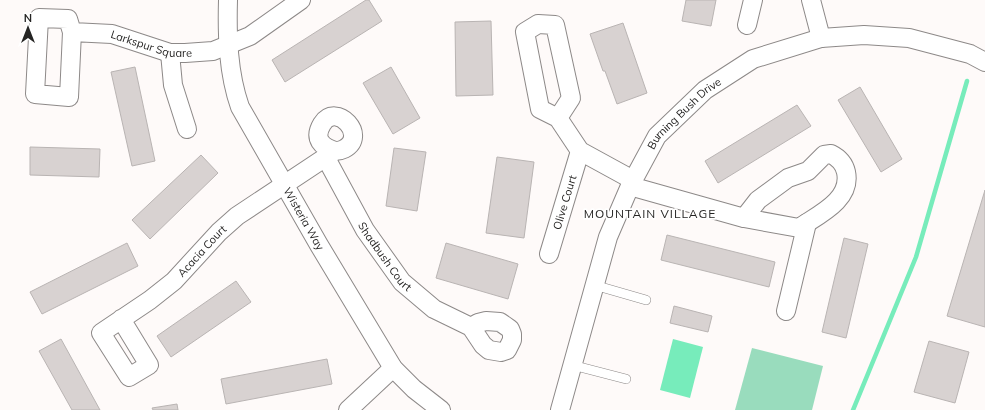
<svg xmlns="http://www.w3.org/2000/svg" width="985" height="410" font-family="Mulish,sans-serif">
  <style>
    .green { fill: #99dcbd }
    .water { fill: #77ecbb }
    .lines { fill: none; stroke-linecap: round; stroke-linejoin: round }
    .stream { stroke: #77ecbb; stroke-width: 4.5 }
    .building { fill: #d8d2d1; stroke: #b9b4b3 }
    .service-casing { stroke: #8d8988; stroke-width: 10 }
    .minor-casing { stroke: #8d8988; stroke-width: 20 }
    .service { stroke: #fff; stroke-width: 9 }
    .minor { stroke: #fff; stroke-width: 18 }
    .labels { text-anchor: middle; dominant-baseline: central; stroke-width: 3.5; stroke-linejoin: round; paint-order: stroke }
    .street-label { font-size: 11px; fill: #252423; stroke: #fff }
    .neighbourhood-label { font-size: 12px; letter-spacing: 1px; fill: #252423; stroke: #fff }
  </style>
  <rect width="100%" height="100%" fill="#fefaf9"/>
  <path class="green" d="M 752,348 L 823,366 L 812,410 L 735,410 Z"/>
  <path class="water" d="M 673,339 L 703,347 L 690,398 L 660,390 Z"/>
  <g class="lines">
    <path class="stream" d="M 853,410 L 916,257 L 967,81"/>
  </g>
  <path class="building" d="M 366,0 L 369,0 L 382,21 L 285,82 L 272,60 Z
    M 686,0 L 716,0 L 711,26 L 682,21 Z
    M 491,21 L 493,95 L 456,96 L 455,22 Z
    M 623,23 L 647,93 L 617,104 L 605,71 L 603,71 L 590,34 Z
    M 135,67 L 155,161 L 132,166 L 111,72 Z
    M 391,67 L 420,118 L 393,134 L 363,83 Z
    M 860,87 L 902,159 L 881,172 L 838,100 Z
    M 797,105 L 811,126 L 718,183 L 705,161 Z
    M 30,147 L 100,149 L 99,177 L 30,175 Z
    M 394,148 L 426,152 L 417,211 L 386,206 Z
    M 201,155 L 218,173 L 150,239 L 132,220 Z
    M 497,157 L 534,162 L 524,238 L 486,233 Z
    M 985,190 L 985,327 L 947,316 Z
    M 667,235 L 775,262 L 769,287 L 661,260 Z
    M 844,238 L 868,244 L 846,338 L 822,332 Z
    M 127,243 L 138,266 L 42,314 L 30,292 Z
    M 446,243 L 518,264 L 508,299 L 436,278 Z
    M 236,281 L 251,302 L 171,357 L 157,336 Z
    M 674,306 L 712,316 L 708,332 L 670,323 Z
    M 61,339 L 100,410 L 72,410 L 39,351 Z
    M 929,341 L 969,352 L 955,403 L 914,392 Z
    M 327,359 L 332,384 L 226,404 L 221,379 Z
    M 177,404 L 178,410 L 153,410 L 152,408 Z"/>
  <g class="lines">
    <g class="service-casing">
      <path id="service" d="M 594,285 L 646,300
        M 572,365 L 626,379"/>
    </g>
    <g class="minor-casing">
      <g id="minor">
        <path id="s1" d="M 228,0 C 227,35 228,73 240,107 L 319,245 L 393,368 L 414,389 L 441,410"/>
        <path d="M 811,0 L 821,38"/>
        <path d="M 747,25 L 753,0"/>
        <path id="s2" d="M 72,32 L 68,19 L 39,18 L 35,94 L 69,97 L 72,32 L 112,34 L 170,53 L 185,53 L 213,51 L 250,36 L 301,0"/>
        <path d="M 170,53 L 173,85 L 187,129"/>
        <path d="M 558,118 L 571,98 L 555,25 L 538,24 L 525,32 L 540,109 L 558,118 L 580,151 L 633,180"/>
        <path d="M 831,154 C 839,158 844,163 846,172 C 852,200 818,215 799,228 L 744,218 L 758,200 L 788,178 L 808,171 L 824,155 Z"/>
        <path id="s3" d="M 326,158 L 365,230 L 402,282 L 434,309 L 471,327 L 483,345 L 489,350 L 501,352 L 507,350 L 512,340 L 512,334 L 510,329 L 500,322 L 486,321 L 478,323 L 471,327"/>
        <path d="M 630,186 L 744,218"/>
        <path id="s4" d="M 549,254 L 580,151"/>
        <path d="M 786,311 L 807,223"/>
        <path id="s5" d="M 121,319 L 149,365 L 129,377 L 101,333 L 150,300 L 174,281 L 219,232 L 237,216 L 335,151 C 322,147 313,139 322,124 C 336,101 369,136 344,149 C 342,150 338,151 335,151"/>
        <path d="M 348,410 L 393,368"/>
        <path id="s6" d="M 560,410 L 608,237 L 630,186 L 657,136 L 705,90 L 753,59 L 821,38 L 864,35 L 909,38 L 970,54 L 985,62"/>
      </g>
    </g>
    <use href="#service" class="service"/>
    <use href="#minor" class="minor"/>
  </g>
  <g class="labels">
    <g class="street-label">
      <text stroke="none"><textPath href="#s2" startOffset="299">Larkspur Square</textPath></text>
      <text stroke="none"><textPath href="#s6" startOffset="327">Burning Bush Drive</textPath></text>
      <text stroke="none"><textPath href="#s4" startOffset="54">Olive Court</textPath></text>
      <text stroke="none"><textPath href="#s1" startOffset="237">Wisteria Way</textPath></text>
      <text stroke="none"><textPath href="#s5" startOffset="260">Acacia Court</textPath></text>
      <text stroke="none"><textPath href="#s3" startOffset="115">Shadbush Court</textPath></text>
    </g>
    <g class="neighbourhood-label">
      <text x="650" y="213">MOUNTAIN VILLAGE</text>
    </g>
  </g>
  <g transform="translate(28 28)" stroke="#ffffff" stroke-width="3" paint-order="stroke">
  <path d="M0-3L7 15L0 10L-7 15Z" fill="#252423"/>
  <text y="-6" font-size="11" font-weight="bold" text-anchor="middle" fill="#252423">N</text>
  </g>
</svg>
